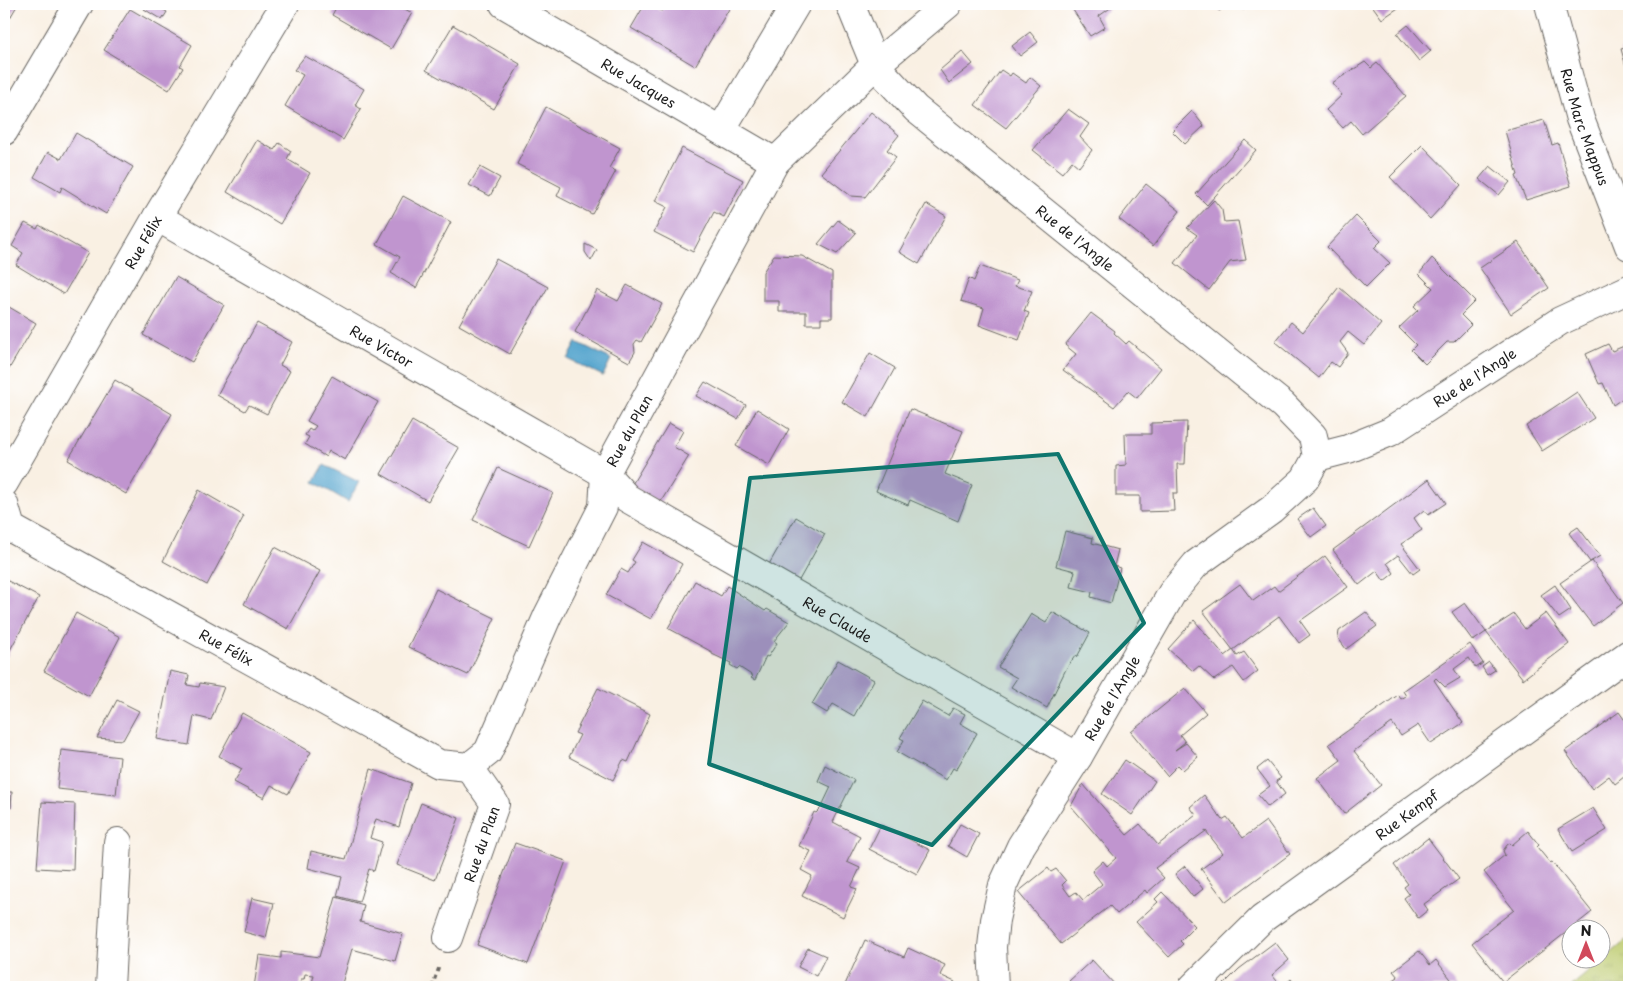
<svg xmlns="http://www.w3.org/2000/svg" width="1633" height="991" font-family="'Playpen Sans',sans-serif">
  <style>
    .grass { fill: url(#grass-tufts); stroke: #6c7244 }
    .water { fill: #51a3cc; stroke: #366074 }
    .building { fill: #c095cf }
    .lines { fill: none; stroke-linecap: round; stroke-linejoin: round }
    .minor-casing { stroke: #696662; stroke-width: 30 }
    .path { stroke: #696662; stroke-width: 3; stroke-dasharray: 4 4; stroke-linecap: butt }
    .minor { stroke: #fff; stroke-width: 28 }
    .marked { fill: #0f766e; fill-opacity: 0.2; stroke: #0f766e; stroke-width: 4; stroke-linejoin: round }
    .labels { text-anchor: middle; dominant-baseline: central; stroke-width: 4; stroke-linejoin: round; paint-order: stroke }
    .street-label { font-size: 14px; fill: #1c1c1c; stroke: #fff }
  </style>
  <defs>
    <pattern id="grass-tufts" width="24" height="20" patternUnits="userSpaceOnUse" patternTransform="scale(1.25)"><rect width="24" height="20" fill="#bbc96b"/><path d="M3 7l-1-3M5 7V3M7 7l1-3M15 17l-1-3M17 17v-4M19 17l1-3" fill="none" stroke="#a0ac5c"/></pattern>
  </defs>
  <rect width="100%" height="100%" fill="#fff"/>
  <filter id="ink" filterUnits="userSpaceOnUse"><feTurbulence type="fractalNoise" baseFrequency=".02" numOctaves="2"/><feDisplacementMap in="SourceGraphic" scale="10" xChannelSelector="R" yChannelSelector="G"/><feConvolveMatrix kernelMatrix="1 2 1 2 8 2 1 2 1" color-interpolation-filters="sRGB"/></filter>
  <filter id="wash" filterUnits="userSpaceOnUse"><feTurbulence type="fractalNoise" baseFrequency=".0096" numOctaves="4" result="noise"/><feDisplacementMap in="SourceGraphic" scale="20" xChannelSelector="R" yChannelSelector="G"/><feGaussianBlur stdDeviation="1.12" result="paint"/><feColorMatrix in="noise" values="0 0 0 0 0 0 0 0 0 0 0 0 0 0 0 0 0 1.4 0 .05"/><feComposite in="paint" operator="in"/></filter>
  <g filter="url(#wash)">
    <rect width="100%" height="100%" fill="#f9f0e3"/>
    <path class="grass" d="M 1629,938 L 1629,987 L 1570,987 Z"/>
    <path class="water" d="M 577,342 L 611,359 L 603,376 L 568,359 Z
      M 324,465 L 359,482 L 348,502 L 314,482 Z"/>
    <g id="blocks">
      <path class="building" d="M 4,4 L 18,4 L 4,28 Z
        M 147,4 L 153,4 L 167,12 L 162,20 L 144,9 Z
        M 338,4 L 396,4 L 412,13 L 391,49 L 332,15 Z
        M 645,4 L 650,4 L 662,11 L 666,4 L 732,4 L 695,66 L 631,28 Z
        M 1069,4 L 1116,4 L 1099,16 L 1105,27 L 1090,36 Z
        M 1215,4 L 1231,4 L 1219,11 Z
        M 1241,4 L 1255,4 L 1243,10 Z
        M 1371,4 L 1404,4 L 1382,19 Z
        M 130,9 L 192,45 L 180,66 L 183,68 L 169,90 L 104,50 Z
        M 453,25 L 520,64 L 494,109 L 426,70 Z
        M 1408,25 L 1431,51 L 1419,61 L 1397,34 Z
        M 1030,32 L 1038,42 L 1020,56 L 1012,46 Z
        M 1629,47 L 1629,77 L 1621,49 Z
        M 962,51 L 973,64 L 949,83 L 940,70 Z
        M 305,56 L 364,89 L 355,105 L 361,109 L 343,140 L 285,106 L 303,75 L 294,70 Z
        M 1365,62 L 1371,68 L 1377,63 L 1406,96 L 1362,134 L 1351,121 L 1343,128 L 1326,110 L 1342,95 L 1332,83 Z
        M 1001,70 L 1010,76 L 1012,73 L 1026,83 L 1030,77 L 1041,86 L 1006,128 L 975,105 Z
        M 546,107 L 620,148 L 609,168 L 616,171 L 592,214 L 557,196 L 561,187 L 517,164 Z
        M 1068,109 L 1089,124 L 1080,137 L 1092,150 L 1079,167 L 1072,161 L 1062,173 L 1033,150 Z
        M 1192,111 L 1204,126 L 1185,144 L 1172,131 Z
        M 871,112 L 899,135 L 887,150 L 896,157 L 865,197 L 851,196 L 821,173 Z
        M 1544,120 L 1552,145 L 1558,143 L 1571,186 L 1526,200 L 1516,176 L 1518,175 L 1505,131 Z
        M 76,133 L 133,167 L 106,214 L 62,187 L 60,192 L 34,177 L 48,152 L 61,159 Z
        M 257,140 L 274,150 L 279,143 L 291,151 L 287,159 L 310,173 L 280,224 L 227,192 Z
        M 1245,140 L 1256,150 L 1207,205 L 1196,194 Z
        M 1422,145 L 1461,185 L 1430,219 L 1390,177 Z
        M 682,148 L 743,180 L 724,217 L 714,212 L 693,252 L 654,232 L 667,207 L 655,201 Z
        M 1490,166 L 1510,182 L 1499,195 L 1479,179 Z
        M 480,167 L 500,178 L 490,196 L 469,185 Z
        M 1146,184 L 1180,211 L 1153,246 L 1119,219 Z
        M 403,196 L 451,222 L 416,288 L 391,273 L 400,257 L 377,244 Z
        M 1214,200 L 1222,210 L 1224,222 L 1238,221 L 1246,260 L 1230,262 L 1209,290 L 1175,263 L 1197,235 L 1187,228 Z
        M 926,204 L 946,216 L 919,264 L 899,252 Z
        M 1356,216 L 1381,241 L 1374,248 L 1390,263 L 1366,287 L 1327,247 Z
        M 838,220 L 856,233 L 837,254 L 818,244 Z
        M 25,223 L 37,229 L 39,225 L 88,253 L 64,294 L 16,265 L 23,253 L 12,246 Z
        M 1518,242 L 1549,288 L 1511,314 L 1480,268 Z
        M 585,244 L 597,250 L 591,261 L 585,252 Z
        M 774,255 L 802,256 L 832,273 L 832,318 L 821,318 L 821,324 L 806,324 L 806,312 L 779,312 L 779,301 L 763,301 L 763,272 Z
        M 1432,258 L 1475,301 L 1461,315 L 1471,325 L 1454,342 L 1447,342 L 1425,364 L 1411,350 L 1416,345 L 1399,328 L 1418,310 L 1414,306 L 1433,288 L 1419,274 Z
        M 496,259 L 548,287 L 510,354 L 459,325 Z
        M 980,266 L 1018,280 L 1015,286 L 1032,291 L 1024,311 L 1029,313 L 1019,340 L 979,325 L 984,308 L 961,301 L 969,278 L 974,281 Z
        M 176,277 L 224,305 L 192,362 L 143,335 Z
        M 627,285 L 662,304 L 641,342 L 637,340 L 634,344 L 635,352 L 629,362 L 575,332 L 597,290 L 618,301 Z
        M 1339,287 L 1381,324 L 1364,345 L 1348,332 L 1340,342 L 1348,353 L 1338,367 L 1331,362 L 1319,378 L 1275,342 L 1291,322 L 1303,332 Z
        M 4,304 L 36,323 L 9,369 L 4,366 Z
        M 1091,313 L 1115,331 L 1114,333 L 1126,344 L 1129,341 L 1161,368 L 1137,398 L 1128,391 L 1114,407 L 1063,370 L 1076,354 L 1065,345 Z
        M 257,323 L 292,342 L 280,365 L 290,371 L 267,414 L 249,405 L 245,411 L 217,395 Z
        M 1608,344 L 1612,351 L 1629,344 L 1629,394 L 1613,405 L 1603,383 L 1599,384 L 1586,354 Z
        M 870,353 L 895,368 L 868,417 L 842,402 Z
        M 332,376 L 378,402 L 345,460 L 329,451 L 326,457 L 305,444 L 309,437 L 305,435 L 309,429 L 312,431 L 316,426 L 307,421 Z
        M 115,380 L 172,414 L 126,494 L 68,460 Z
        M 705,382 L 746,405 L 738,419 L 696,396 Z
        M 1577,392 L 1594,418 L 1542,451 L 1526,426 Z
        M 757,409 L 789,429 L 769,465 L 736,446 Z
        M 910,409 L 963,431 L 945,474 L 972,485 L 958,521 L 910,500 L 908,505 L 876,491 Z
        M 412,421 L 459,448 L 428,501 L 381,474 Z
        M 1187,422 L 1185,464 L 1177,464 L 1178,493 L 1173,493 L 1174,511 L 1140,512 L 1140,496 L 1116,496 L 1116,466 L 1126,465 L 1125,434 L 1151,434 L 1151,423 Z
        M 669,423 L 683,431 L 674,447 L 689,456 L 660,503 L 631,486 Z
        M 498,468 L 553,493 L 529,546 L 473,520 Z
        M 1429,479 L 1446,503 L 1428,515 L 1424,510 L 1414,518 L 1422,530 L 1401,544 L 1420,569 L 1413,574 L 1398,555 L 1387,563 L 1394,573 L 1384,581 L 1377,571 L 1359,585 L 1333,550 Z
        M 199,490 L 244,516 L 207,585 L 163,561 Z
        M 1313,508 L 1326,526 L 1311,537 L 1297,519 Z
        M 796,517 L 825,534 L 798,582 L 768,566 Z
        M 1578,527 L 1600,556 L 1590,562 L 1569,533 Z
        M 1065,531 L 1093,538 L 1092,543 L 1118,550 L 1114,566 L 1120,568 L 1111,603 L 1091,597 L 1092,592 L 1071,587 L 1075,571 L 1056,566 Z
        M 643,542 L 682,564 L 651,619 L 606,595 L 621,569 L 628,573 L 635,562 L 632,560 Z
        M 275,547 L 320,571 L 288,629 L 244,604 Z
        M 1325,556 L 1348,587 L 1300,621 L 1310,635 L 1299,643 L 1279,616 L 1233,650 L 1203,611 L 1240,584 L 1253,601 L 1274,586 L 1278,591 Z
        M 1592,561 L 1623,603 L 1593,626 L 1560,583 Z
        M 4,579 L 39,597 L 4,661 Z
        M 695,581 L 721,596 L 727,586 L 765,611 L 767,609 L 789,622 L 774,641 L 777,643 L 768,657 L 766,656 L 755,680 L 751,678 L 753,676 L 739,667 L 737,669 L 730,665 L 731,663 L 712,654 L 712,652 L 668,628 Z
        M 1555,585 L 1571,610 L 1559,618 L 1541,595 Z
        M 436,589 L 495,618 L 468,675 L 408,647 Z
        M 1465,603 L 1486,632 L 1473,641 L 1452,612 Z
        M 1052,612 L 1090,633 L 1077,657 L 1075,656 L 1066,669 L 1047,708 L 1011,687 L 1017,678 L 998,667 L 1031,614 L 1046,623 Z
        M 1366,612 L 1377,626 L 1346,649 L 1338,638 L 1339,631 Z
        M 76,613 L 120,637 L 89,696 L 44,671 Z
        M 1546,613 L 1569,644 L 1523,679 L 1486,632 L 1514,614 L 1525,629 Z
        M 1194,620 L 1225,656 L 1233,650 L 1237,656 L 1244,652 L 1258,671 L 1244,682 L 1233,667 L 1214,680 L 1199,666 L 1193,671 L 1168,649 Z
        M 1470,644 L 1483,663 L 1476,668 L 1469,658 L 1454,669 L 1460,678 L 1445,687 L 1436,678 L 1434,680 L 1463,723 L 1431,744 L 1418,725 L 1401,736 L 1392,723 L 1363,744 L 1354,751 L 1381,785 L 1344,814 L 1317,778 L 1341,760 L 1329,744 L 1398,695 L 1401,699 L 1406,696 L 1403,691 Z
        M 838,660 L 874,680 L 854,716 L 833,704 L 827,713 L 812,704 Z
        M 1489,662 L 1495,670 L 1487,675 L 1482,667 Z
        M 170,671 L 189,675 L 187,685 L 199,687 L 200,683 L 224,687 L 211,720 L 194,716 L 189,745 L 157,739 Z
        M 598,688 L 650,714 L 628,762 L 623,760 L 613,780 L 569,757 L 580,735 L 575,733 Z
        M 1185,688 L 1206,713 L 1180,735 L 1185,742 L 1175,750 L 1186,743 L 1198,757 L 1183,770 L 1178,765 L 1167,776 L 1131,732 Z
        M 117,700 L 139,711 L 123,740 L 97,738 Z
        M 922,701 L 948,716 L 953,708 L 965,714 L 960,723 L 977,733 L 956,770 L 953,768 L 946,780 L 897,752 L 904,740 L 900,738 Z
        M 1619,712 L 1629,726 L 1629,761 L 1625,764 L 1629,773 L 1615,784 L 1609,776 L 1592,789 L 1565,751 Z
        M 242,713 L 311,752 L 288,794 L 271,785 L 264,798 L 234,782 L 242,769 L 219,756 Z
        M 61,750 L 120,757 L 116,795 L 57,789 Z
        M 1125,760 L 1155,781 L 1132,815 L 1102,794 Z
        M 1267,761 L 1281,778 L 1276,781 L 1285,794 L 1268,807 L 1258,795 L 1270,786 L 1257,769 Z
        M 825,765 L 854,780 L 833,822 L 860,836 L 847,862 L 860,868 L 851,887 L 857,889 L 843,917 L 802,896 L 812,876 L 801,870 L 811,851 L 799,846 L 814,812 L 816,813 L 821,808 L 831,787 L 818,781 Z
        M 371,769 L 411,783 L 399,827 L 376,819 L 370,838 L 382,842 L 374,871 L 369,869 L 359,902 L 337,896 L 342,877 L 308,868 L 311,851 L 346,859 Z
        M 1083,784 L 1127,835 L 1140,824 L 1158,845 L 1196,815 L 1190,807 L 1204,795 L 1222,820 L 1227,817 L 1243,838 L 1266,821 L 1290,854 L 1226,902 L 1201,869 L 1223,853 L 1206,831 L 1155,868 L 1164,878 L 1147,893 L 1145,890 L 1117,914 L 1110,906 L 1061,944 L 1018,892 L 1048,868 L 1051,872 L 1056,869 L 1066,881 L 1062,885 L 1070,896 L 1076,892 L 1083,900 L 1102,884 L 1092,871 L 1103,861 L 1107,866 L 1116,858 L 1071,806 Z
        M 4,792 L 12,792 L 11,808 L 4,808 Z
        M 42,802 L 75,804 L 73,870 L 37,868 Z
        M 421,803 L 459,818 L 435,880 L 397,865 Z
        M 1593,808 L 1607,830 L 1572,852 L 1558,829 Z
        M 960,824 L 979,834 L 967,857 L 948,846 Z
        M 881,825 L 930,850 L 917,874 L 869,849 Z
        M 1528,831 L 1539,845 L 1537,847 L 1550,863 L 1552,862 L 1592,912 L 1503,982 L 1472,943 L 1514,910 L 1484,872 L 1505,855 L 1503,851 L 1507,845 L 1510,843 L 1512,845 Z
        M 1428,838 L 1459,879 L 1424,904 L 1428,910 L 1418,918 L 1404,898 L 1409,894 L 1404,887 L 1408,884 L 1394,865 Z
        M 515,843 L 566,861 L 528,964 L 477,945 Z
        M 1185,866 L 1203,889 L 1193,897 L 1175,874 Z
        M 1162,892 L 1195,926 L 1180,941 L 1183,944 L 1169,957 L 1136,922 L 1158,902 L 1155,899 Z
        M 336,897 L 364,905 L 360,922 L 403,934 L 395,961 L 352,949 L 341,987 L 311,987 L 314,975 L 305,974 L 304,979 L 301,979 L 300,987 L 254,987 L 259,955 L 281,958 L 281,952 L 319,957 Z
        M 252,898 L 274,903 L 266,938 L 244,932 Z
        M 865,940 L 904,957 L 908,948 L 945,965 L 940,975 L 955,982 L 953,987 L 844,987 Z
        M 1275,942 L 1289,960 L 1272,975 L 1282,987 L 1291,979 L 1297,987 L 1226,987 L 1224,984 L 1239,969 Z
        M 808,948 L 826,956 L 816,976 L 798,967 Z
        M 1419,951 L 1430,965 L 1436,960 L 1457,987 L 1383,987 L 1398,977 L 1393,971 Z
        M 1092,960 L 1117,987 L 1076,987 L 1069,981 Z"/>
    </g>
  </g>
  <g filter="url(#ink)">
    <use href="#blocks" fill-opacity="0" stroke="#696662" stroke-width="1"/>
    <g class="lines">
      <g class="minor-casing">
        <g id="minor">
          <path id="s1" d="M 504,4 L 775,162"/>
          <path id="s2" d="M 850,4 L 875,65 L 916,109 L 1283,405 L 1313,436 L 1317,457 L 1305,479 L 1272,509 L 1196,564 L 1172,593 L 1078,757 L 1021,846 L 1003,885 L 995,920 L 992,947 L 994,987"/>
          <path id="s3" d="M 1549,4 L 1580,119 L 1629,246"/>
          <path d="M 721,130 L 796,4"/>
          <path d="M 4,131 L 79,4"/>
          <path id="s4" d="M 157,217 L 605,474 L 627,498 L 1078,757"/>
          <path id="s5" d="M 1317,457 L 1348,449 L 1390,432 L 1560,321 L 1629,289"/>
          <path id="s6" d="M 4,483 L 157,217 L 285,4"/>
          <path id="s7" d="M 4,504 L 11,528 L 439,764 L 469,767"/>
          <path id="s8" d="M 448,938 L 495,804 L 469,767 L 488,752 L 548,615 L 603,507 L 605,474 L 775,162 L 875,65 L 948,4"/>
          <path d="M 110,987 L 118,842"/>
          <path id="s9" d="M 1193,987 L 1262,919 L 1629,654"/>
        </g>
      </g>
      <path class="path" d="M 432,987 L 439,967"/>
      <use href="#minor" class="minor"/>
    </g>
  </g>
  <path class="marked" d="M 1058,454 L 1144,623 L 932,845 L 709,764 L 750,478 Z"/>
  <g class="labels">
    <g class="street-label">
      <text stroke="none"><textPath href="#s1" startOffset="156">Rue Jacques</textPath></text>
      <text stroke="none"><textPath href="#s3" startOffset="128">Rue Marc Mappus</textPath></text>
      <text stroke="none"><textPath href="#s2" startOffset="331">Rue de l'Angle</textPath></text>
      <text stroke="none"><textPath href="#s6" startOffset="278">Rue Félix</textPath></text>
      <text stroke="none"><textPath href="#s4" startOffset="259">Rue Victor</textPath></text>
      <text stroke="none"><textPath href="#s5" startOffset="178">Rue de l'Angle</textPath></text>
      <text stroke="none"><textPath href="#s8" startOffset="565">Rue du Plan</textPath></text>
      <text stroke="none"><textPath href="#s4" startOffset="792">Rue Claude</textPath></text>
      <text stroke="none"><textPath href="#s7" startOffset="271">Rue Félix</textPath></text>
      <text transform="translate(1112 698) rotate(-60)">Rue de l'Angle</text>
      <text stroke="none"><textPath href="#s9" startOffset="275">Rue Kempf</textPath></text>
      <text stroke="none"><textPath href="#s8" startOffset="100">Rue du Plan</textPath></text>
    </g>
  </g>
  <rect width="1633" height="991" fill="none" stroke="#fff" stroke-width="20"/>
  <g transform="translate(1586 944)"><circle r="24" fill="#ffffff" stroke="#a4a4a4"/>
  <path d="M0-4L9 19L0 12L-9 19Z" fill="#d1495b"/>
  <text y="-8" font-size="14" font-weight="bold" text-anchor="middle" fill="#1c1c1c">N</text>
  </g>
</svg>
